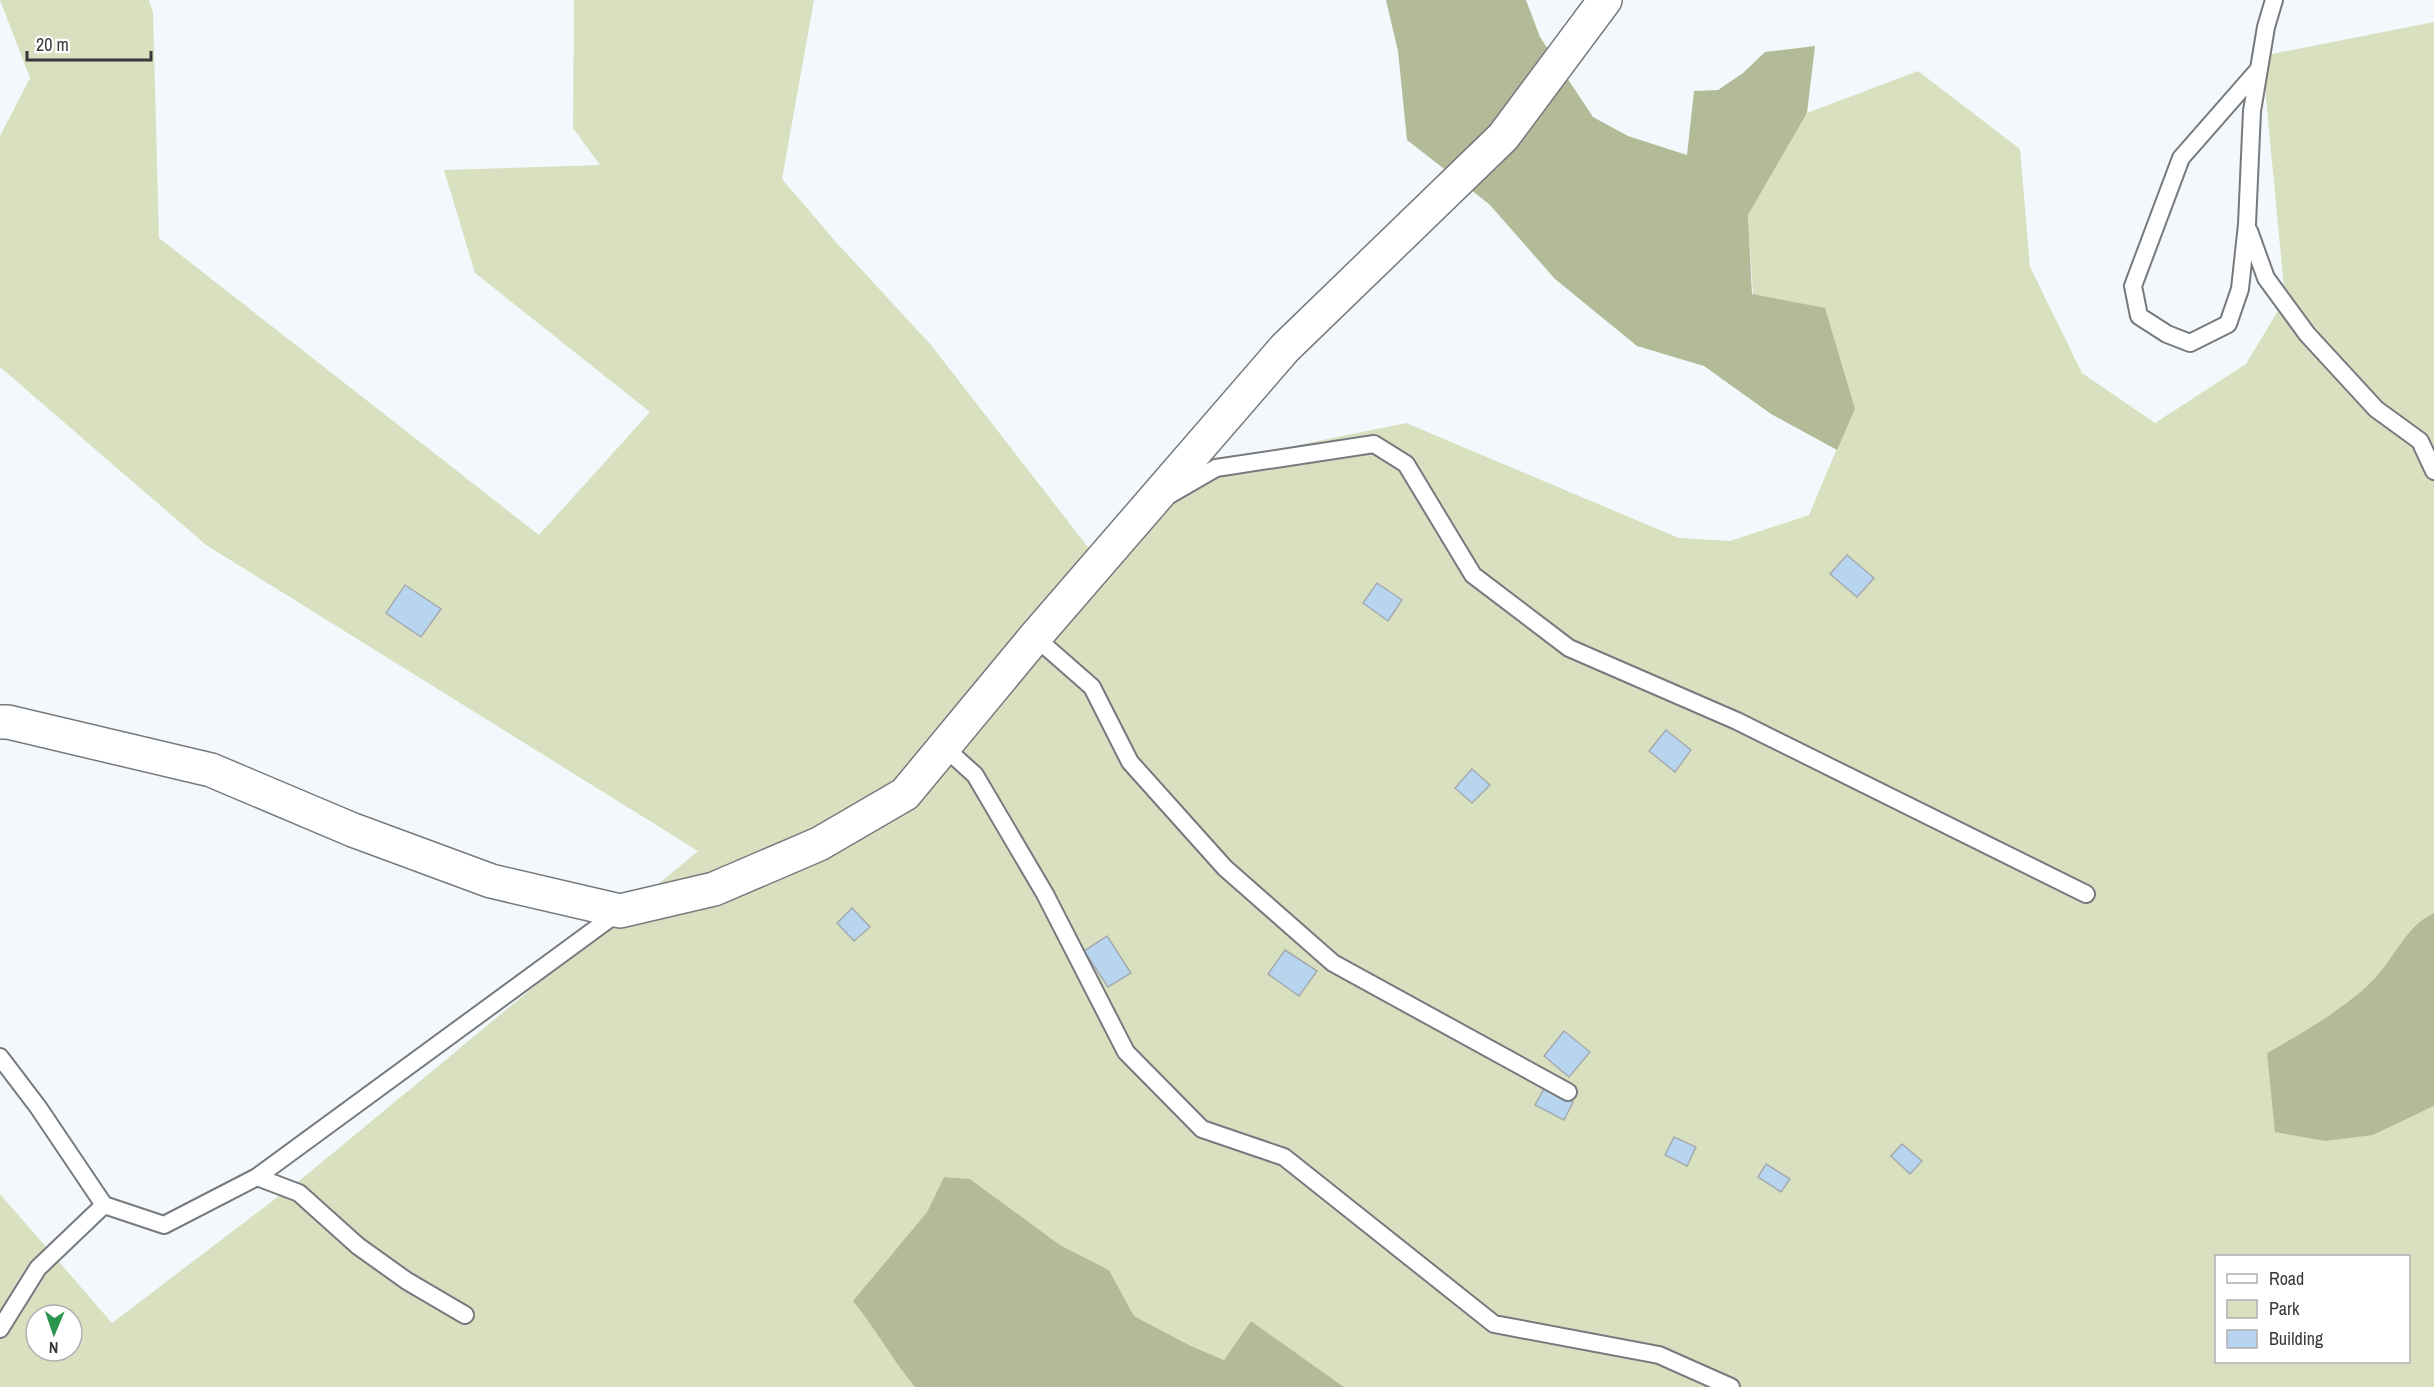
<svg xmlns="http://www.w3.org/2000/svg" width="2434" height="1387" font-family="'Archivo Narrow',sans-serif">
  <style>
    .green { fill: #d9e0c0; fill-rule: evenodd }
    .forest { fill: #b2ba97 }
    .building { fill: #b8d5f0; stroke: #a5aaae; stroke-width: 1.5 }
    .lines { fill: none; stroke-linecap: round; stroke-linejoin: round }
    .lane-casing { stroke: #767a7e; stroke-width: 20 }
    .street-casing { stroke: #767a7e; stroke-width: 36 }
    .lane { stroke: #fff; stroke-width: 16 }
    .street { stroke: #fff; stroke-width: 33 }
  </style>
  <rect width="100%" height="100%" fill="#f3f8fc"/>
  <path class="green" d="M 0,0 L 149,0 L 153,12 L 159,238 L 539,535 L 650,412 L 475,273 L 444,170 L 600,165 L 573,128 L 574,0 L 814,0 L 782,179 L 835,241 L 931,345 L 1091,551 L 1235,458 L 1406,423 L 1679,538 L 1730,541 L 1809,515 L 1854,408 L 1753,295 L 1748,215 L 1807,113 L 1918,71 L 2020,149 L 2030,267 L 2082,373 L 2155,423 L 2246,364 L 2285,299 L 2262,56 L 2434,22 L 2434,913 C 2407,925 2395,956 2376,977 C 2349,1006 2302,1033 2267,1053 L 2373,1135 L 2434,1106 L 2434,1387 L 1344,1387 L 1251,1321 L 1224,1360 L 1191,1346 L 1134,1316 L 1109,1270 L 1060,1245 L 970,1179 L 944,1177 L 927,1212 L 853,1301 C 876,1329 892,1360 915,1387 L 0,1387 L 0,1194 L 112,1323 L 304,1177 L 698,851 L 206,545 L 0,367 L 0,136 L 30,78 ZM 2216,1256 L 2408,1256 L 2408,1362 L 2216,1362 ZM 36,1315 L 72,1315 L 72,1351 L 36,1351 Z"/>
  <path class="forest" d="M 1386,0 L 1526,0 L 1540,37 L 1593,117 L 1628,136 L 1687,155 L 1694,91 L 1718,90 L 1743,73 L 1765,52 L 1815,46 L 1807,113 L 1748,215 L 1752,294 L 1825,308 L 1855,409 L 1837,450 L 1771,414 L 1704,366 L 1637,346 L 1555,279 L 1489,204 L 1407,140 L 1398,51 Z
    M 2434,913 L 2434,1106 L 2373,1135 L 2325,1141 L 2275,1132 L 2267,1053 C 2302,1033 2349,1006 2376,977 C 2395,956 2407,925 2434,913 Z
    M 944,1177 L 970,1179 L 1060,1245 L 1109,1270 L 1134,1316 L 1191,1346 L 1224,1360 L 1251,1321 L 1344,1387 L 915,1387 C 892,1360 876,1329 853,1301 L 927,1212 Z"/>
  <path class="building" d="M 1847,555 L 1874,578 L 1857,597 L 1830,574 Z
    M 1377,583 L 1402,600 L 1388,621 L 1363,603 Z
    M 405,585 L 441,609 L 421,637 L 386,613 Z
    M 1666,730 L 1691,750 L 1675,772 L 1649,751 Z
    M 1472,769 L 1490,785 L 1472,803 L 1455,788 Z
    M 852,908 L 870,927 L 854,941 L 837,923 Z
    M 1107,936 L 1131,973 L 1108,987 L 1084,951 Z
    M 1285,950 L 1317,971 L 1299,996 L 1268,974 Z
    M 1564,1031 L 1590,1052 L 1569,1077 L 1544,1056 Z
    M 1545,1087 L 1573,1102 L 1564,1120 L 1535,1105 Z
    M 1674,1137 L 1696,1147 L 1687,1166 L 1665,1155 Z
    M 1902,1144 L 1922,1161 L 1910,1174 L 1891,1156 Z
    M 1766,1164 L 1790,1179 L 1781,1192 L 1758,1177 Z"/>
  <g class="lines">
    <g class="lane-casing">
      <path id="lane" d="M 2259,69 L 2181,158 L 2133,286 L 2139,316 L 2167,334 L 2190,343 L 2228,324 L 2240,289 L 2247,224 L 2252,111 L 2266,27 L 2274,0
        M 2249,231 L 2266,278 L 2307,334 L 2376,409 L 2420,441 L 2434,471
        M 1171,494 L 1216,468 L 1374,444 L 1406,464 L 1473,575 L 1569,648 L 1737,721 L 2086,894
        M 1035,637 L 1092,687 L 1130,762 L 1225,868 L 1333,963 L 1568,1092
        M 944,747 L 975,775 L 1045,894 L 1126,1052 L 1202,1129 L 1284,1157 L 1494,1324 L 1659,1355 L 1731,1387
        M 0,1057 L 38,1107 L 104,1205 L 164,1225 L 257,1177 L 620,911
        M 257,1177 L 299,1193 L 358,1246 L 407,1281 L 465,1315
        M 0,1329 L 38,1268 L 104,1205"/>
    </g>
    <g class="street-casing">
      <path id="street" d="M 0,722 L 8,722 L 211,770 L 353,830 L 491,881 L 620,911 L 714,889 L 819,844 L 905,794 L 1035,637 L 1285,348 L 1503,137 L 1605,0"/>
    </g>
    <use href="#lane" class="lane"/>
    <use href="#street" class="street"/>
  </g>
  <rect x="2215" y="1255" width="195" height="108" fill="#ffffff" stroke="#afafb0" stroke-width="1.5"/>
  <rect x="2227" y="1274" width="30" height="9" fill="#ffffff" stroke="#afafb0" stroke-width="1.5"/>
  <text x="2269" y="1285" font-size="18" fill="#363839">Road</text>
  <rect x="2227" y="1300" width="30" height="18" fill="#d9e0c0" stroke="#afafb0" stroke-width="1.5"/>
  <text x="2269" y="1315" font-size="18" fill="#363839">Park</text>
  <rect x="2227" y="1330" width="30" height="18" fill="#b8d5f0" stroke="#afafb0" stroke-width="1.5"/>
  <text x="2269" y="1345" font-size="18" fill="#363839">Building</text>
  <g transform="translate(54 1333) rotate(182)"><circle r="28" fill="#ffffff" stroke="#afafb0" stroke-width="1.5"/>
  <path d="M0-4.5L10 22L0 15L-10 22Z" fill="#2a954d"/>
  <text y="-9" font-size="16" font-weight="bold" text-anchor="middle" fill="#363839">N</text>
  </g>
  <path d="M27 51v9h124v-9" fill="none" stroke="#363839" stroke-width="3"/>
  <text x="36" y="51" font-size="18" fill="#363839" stroke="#ffffff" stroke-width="4.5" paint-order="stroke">20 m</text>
</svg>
